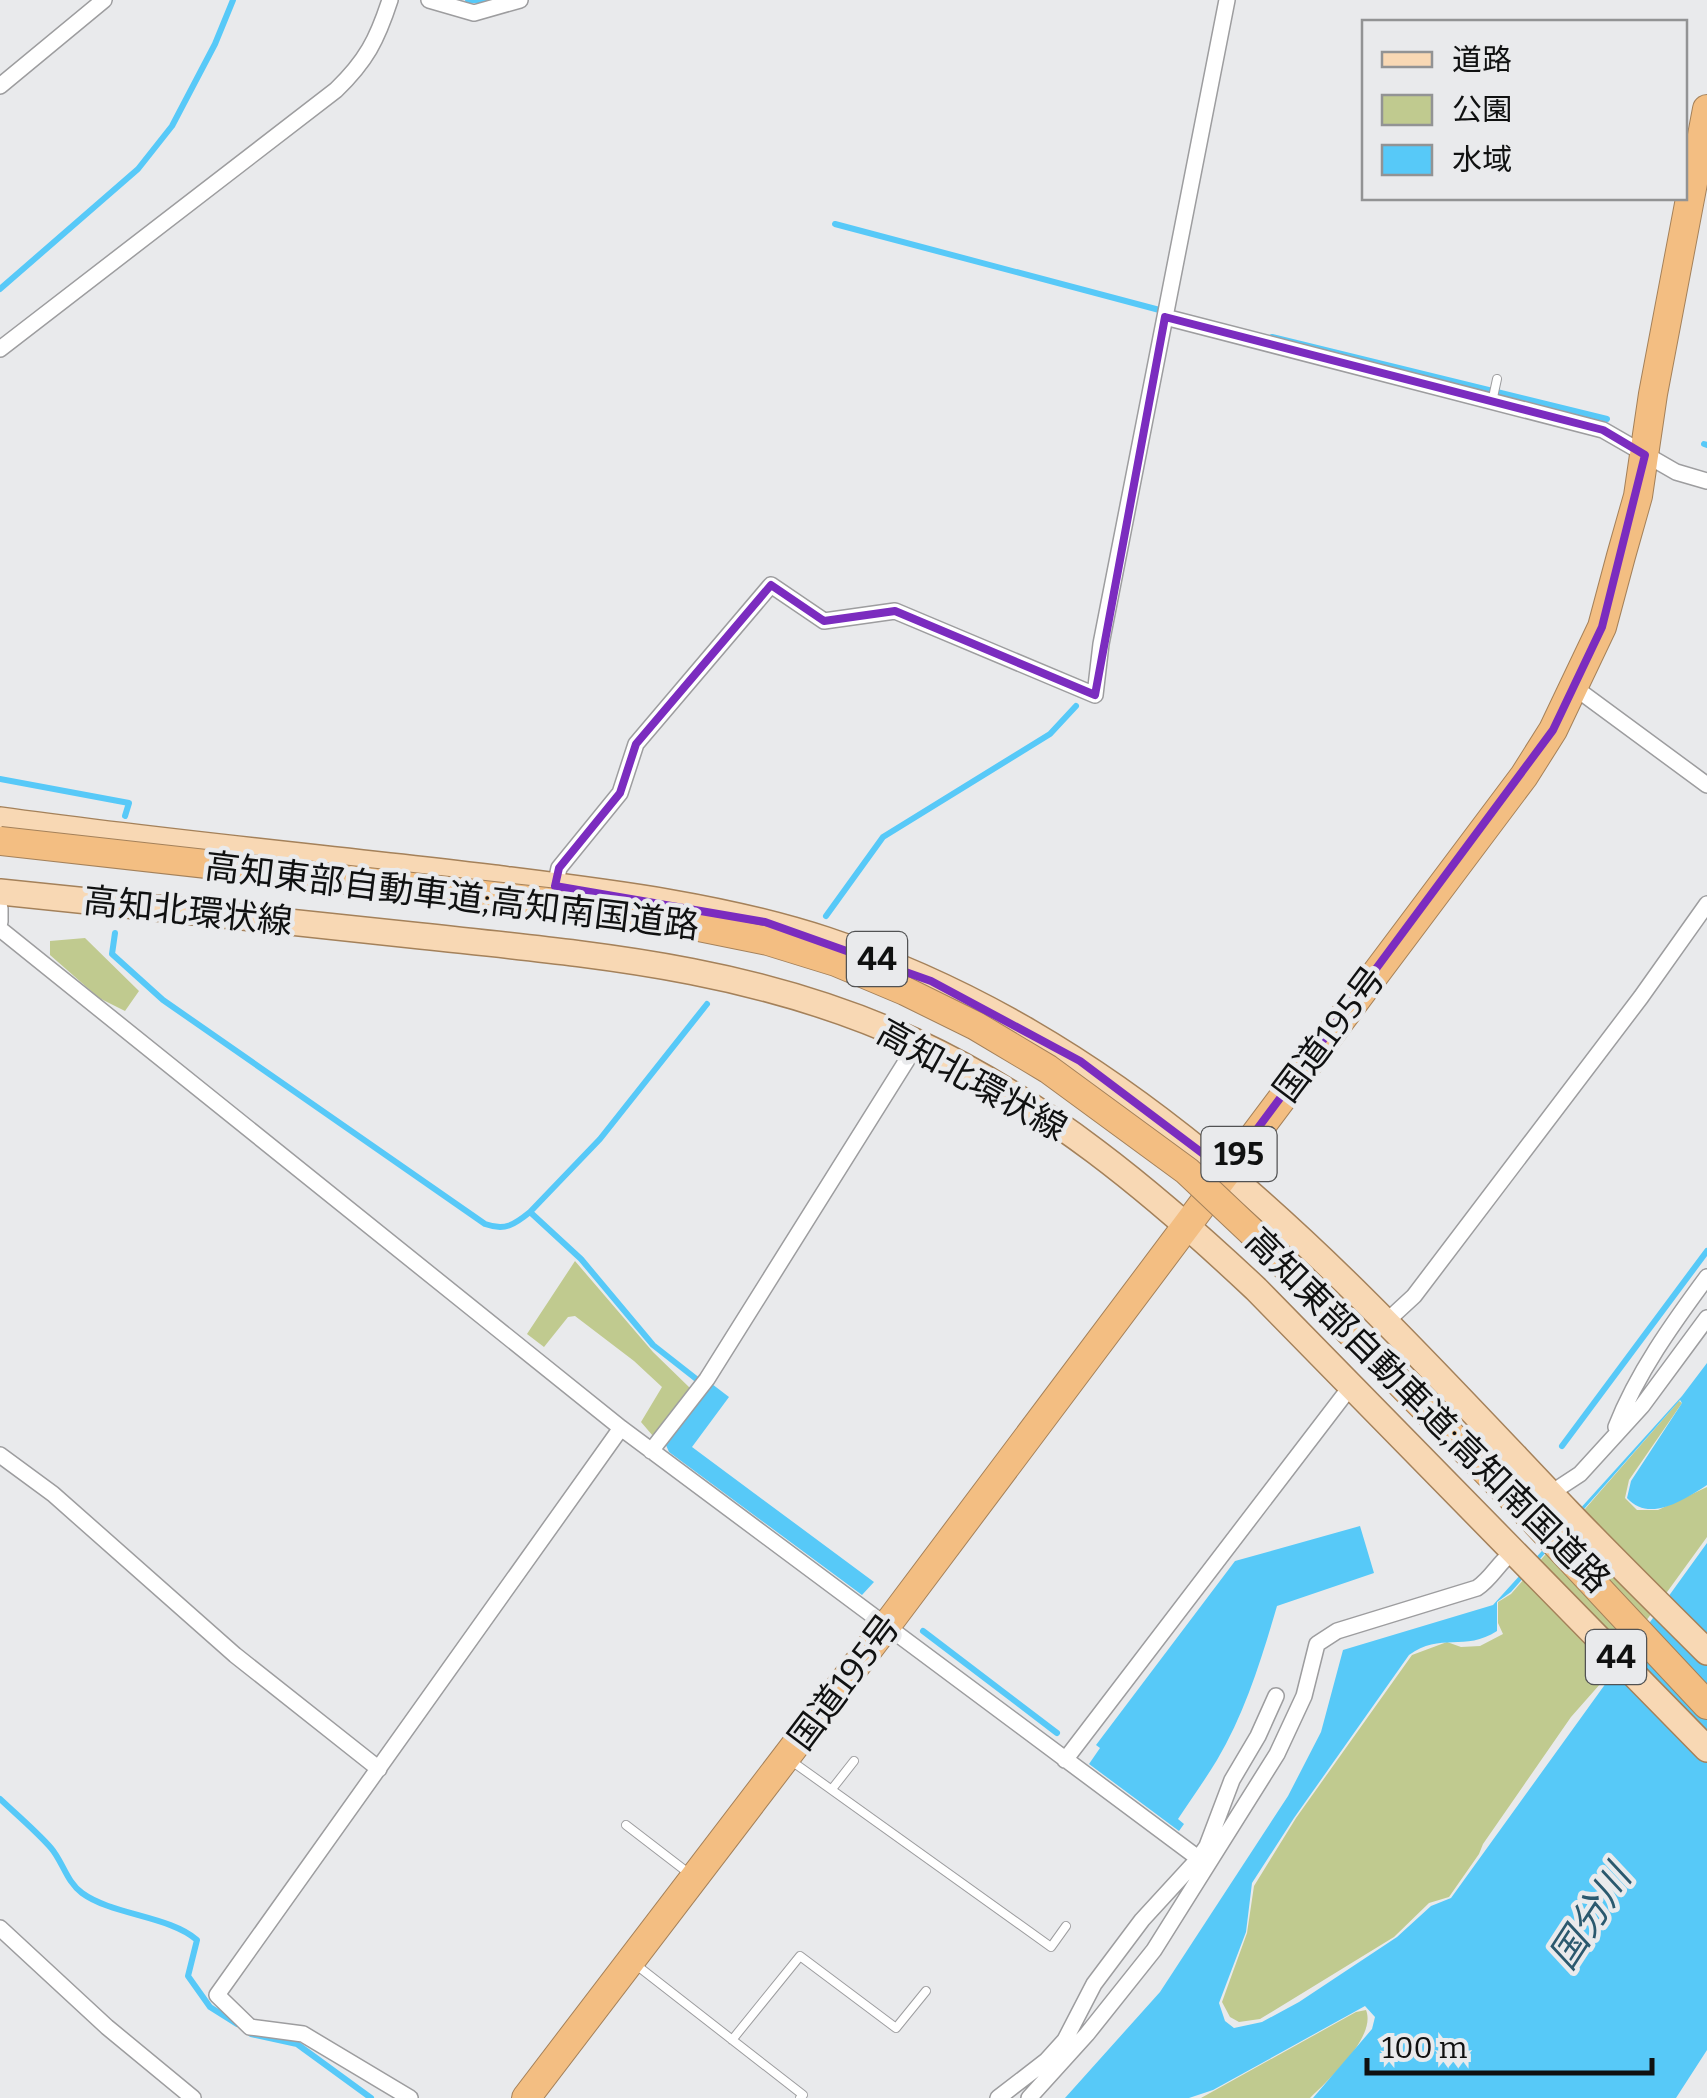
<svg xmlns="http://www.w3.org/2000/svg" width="1707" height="2098" font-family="Bitter,'Noto Sans JP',serif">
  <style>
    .green { fill: #c0ca8f }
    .water { fill: #57c9f8 }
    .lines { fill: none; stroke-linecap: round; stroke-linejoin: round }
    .stream { stroke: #57c9f8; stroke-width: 6 }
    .lane-casing { stroke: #9d9d9f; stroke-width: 10 }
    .street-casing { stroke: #9d9d9f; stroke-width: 18 }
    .primary-casing { stroke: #a4815a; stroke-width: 28 }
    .highway-casing { stroke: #a4815a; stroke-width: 30 }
    .lane { stroke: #fff; stroke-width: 8 }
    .street { stroke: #fff; stroke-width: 15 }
    .primary { stroke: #f8d8b4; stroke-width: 25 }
    .highway { stroke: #f3be82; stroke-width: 28 }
    .highway-bridge-casing { stroke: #a4815a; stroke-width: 30; stroke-linecap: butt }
    .highway-bridge { stroke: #f3be82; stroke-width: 28 }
    .marked { fill: none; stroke: #7b2cbf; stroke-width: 8; stroke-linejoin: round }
    .labels { text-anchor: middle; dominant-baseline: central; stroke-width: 9; stroke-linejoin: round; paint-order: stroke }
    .shield { fill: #e9eaec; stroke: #515253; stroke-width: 2.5 }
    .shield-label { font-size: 32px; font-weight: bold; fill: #101111 }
    .street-label { font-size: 35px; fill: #101111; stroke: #e9eaec }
    .water-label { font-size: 38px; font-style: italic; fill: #2b596e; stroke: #e9eaec }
  </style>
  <rect width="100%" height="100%" fill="#e9eaec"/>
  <path class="green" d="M 85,938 L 139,991 L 125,1011 L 99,998 L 50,955 L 50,941 Z
    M 575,1261 L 653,1352 L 691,1389 L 653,1436 L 641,1422 L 662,1387 L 634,1361 L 575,1316 L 568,1317 L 544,1347 L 527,1334 Z
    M 1679,1401 L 1682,1403 L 1629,1480 L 1625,1498 L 1637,1510 L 1658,1510 L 1707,1487 L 1707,1537 L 1601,1683 L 1571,1717 L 1483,1844 L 1479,1854 L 1449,1897 L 1429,1903 L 1394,1937 L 1260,2019 L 1239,2022 L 1230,2017 L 1222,2002 L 1247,1933 L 1254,1886 L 1296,1818 L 1412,1655 L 1447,1642 L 1461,1647 L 1480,1646 L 1503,1634 L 1498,1623 L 1498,1602 L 1511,1594 Z
    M 1366,2010 C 1377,2037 1328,2080 1310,2098 L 1201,2098 L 1356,2012 Z"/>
  <path class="water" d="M 1707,1363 L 1707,1485 C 1684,1500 1649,1523 1627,1498 L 1631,1481 L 1682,1403 L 1680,1400 L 1511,1592 L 1497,1602 L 1497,1631 C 1465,1652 1440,1632 1409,1655 L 1294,1818 L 1252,1883 L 1246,1932 L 1219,2003 L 1225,2021 L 1234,2028 L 1262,2022 L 1299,2002 L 1397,1937 L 1431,1906 L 1451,1898 L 1707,1543 L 1707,2050 L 1676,2098 L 1313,2098 L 1372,2029 L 1375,2017 L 1365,2006 L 1213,2090 L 1189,2098 L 1065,2098 L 1160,1992 L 1288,1796 L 1321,1732 L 1343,1650 L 1493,1605 L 1682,1396 Z
    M 712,1384 L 729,1397 L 692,1447 L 874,1582 L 862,1595 L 669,1452 L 665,1443 Z
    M 1360,1526 L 1374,1573 L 1277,1606 C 1262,1657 1245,1713 1217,1760 C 1205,1780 1191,1799 1178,1819 L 1184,1824 L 1179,1831 L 1089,1764 L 1100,1748 L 1096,1745 L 1235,1561 Z"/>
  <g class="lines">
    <path class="stream" d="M 468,0 L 487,0
      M 835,224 L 1167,312
      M 0,289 L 138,169 L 172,126 L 215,44 L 233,0
      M 1272,337 L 1607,419
      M 1704,444 L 1707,445
      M 0,779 L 129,803 L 125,816
      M 826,916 L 883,837 L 1050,734 L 1076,706
      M 115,933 L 112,954 L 163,1000 L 485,1224 C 505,1231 514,1225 530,1212 L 581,1259 L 653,1345 L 704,1385
      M 530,1212 L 600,1139 L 707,1004
      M 1562,1446 L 1707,1251
      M 923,1631 L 1057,1733
      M 0,1799 C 17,1815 36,1831 51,1848 C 63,1862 66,1881 82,1893 C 112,1915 170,1916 197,1940 L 188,1976 L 210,2007 L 237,2024
      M 251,2034 L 297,2044 L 371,2098"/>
    <g class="lane-casing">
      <path id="lane" d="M 1492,402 L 1497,379
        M 790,1760 L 1051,1947 L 1066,1926
        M 832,1789 L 854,1761
        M 626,1825 L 691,1875
        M 635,1964 L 803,2095 L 800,2098
        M 732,2040 L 800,1956 L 896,2028 L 926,1991"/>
    </g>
    <g class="street-casing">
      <path id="street" d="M 429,0 L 474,13 L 520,0
        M 0,86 L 104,0
        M 1165,317 L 1603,430 L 1676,472 L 1707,481
        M 0,349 L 336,90 C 366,61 377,40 390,0
        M 1574,687 L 1707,785
        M 555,886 L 559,868 L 620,793 L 636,744 L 771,585 L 824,621 L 895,611 L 1095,695 L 1101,644 L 1227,0
        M 0,908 L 0,922
        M 0,929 L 621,1428 L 1206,1864
        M 1388,1320 L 1414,1296 L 1641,997 L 1707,904
        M 1616,1427 C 1637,1373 1673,1323 1707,1277
        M 651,1451 L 707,1379 L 907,1060 L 914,1041
        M 0,1455 L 53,1494 L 235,1655 L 379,1769
        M 1551,1493 L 1580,1474 L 1642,1406 L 1707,1318
        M 1065,1760 L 1351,1386
        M 0,1928 L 107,2027 L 193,2098
        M 410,2098 L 303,2034 L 250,2027 L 217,1995 L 621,1428
        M 998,2098 L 1046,2061 L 1065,2040 L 1094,1984 L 1142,1920 L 1198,1859 L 1207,1846 L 1232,1780 L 1258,1736 L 1276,1696
        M 1029,2098 L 1087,2034 L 1154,1950 L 1277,1754 L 1304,1696 L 1317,1644 L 1337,1631 L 1477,1588 C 1492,1578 1498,1563 1513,1552"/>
    </g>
    <g class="primary-casing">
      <path id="primary" d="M 0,820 C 164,843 330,858 494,878 C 606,892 719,905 826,940 C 1142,1045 1345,1278 1567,1511 C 1613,1559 1660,1605 1707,1652
        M 0,892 C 140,906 281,921 421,936 C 595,955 753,967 914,1041 C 1044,1101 1153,1192 1256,1289 L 1707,1749"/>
    </g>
    <g class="highway-casing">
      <path id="highway" d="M 1531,1517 L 1707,1705
        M 526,2098 L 887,1625 L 1524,776 L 1553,730 L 1602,627 L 1621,556 L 1638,496 L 1653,394 L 1707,109"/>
    </g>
    <use href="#lane" class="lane"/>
    <use href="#street" class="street"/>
    <use href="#primary" class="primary"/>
    <use href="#highway" class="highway"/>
    <g class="highway-bridge-casing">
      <path id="highway-bridge" d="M 0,841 L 610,909 L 768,941 L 836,962 L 905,991 L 976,1026 L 1048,1069 L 1187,1171 L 1257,1237 L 1531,1517"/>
    </g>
    <use href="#highway-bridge" class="highway-bridge"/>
  </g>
  <path class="marked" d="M 1165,317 L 1603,430 L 1645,455 L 1602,627 L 1553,730 L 1226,1171 L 1080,1061 L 931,981 L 765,922 L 555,886 L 559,868 L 620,793 L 636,744 L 771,585 L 824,621 L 895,611 L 1095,695 Z"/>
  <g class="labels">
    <g class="shield">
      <rect x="847" y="932" width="60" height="54" rx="8"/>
      <rect x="1201.5" y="1127" width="75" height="54" rx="8"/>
      <rect x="1586" y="1630" width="60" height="54" rx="8"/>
    </g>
    <g class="shield-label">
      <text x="877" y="959">44</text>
      <text x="1239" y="1154">195</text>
      <text x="1616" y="1657">44</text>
    </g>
    <g class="street-label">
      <text transform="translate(452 896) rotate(7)">高知東部自動車道;高知南国道路</text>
      <text transform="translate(188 911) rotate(6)">高知北環状線</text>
      <text transform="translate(1329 1034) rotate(-53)">国道195号</text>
      <text transform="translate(972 1080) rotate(29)">高知北環状線</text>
      <text transform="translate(1428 1410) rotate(45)">高知東部自動車道;高知南国道路</text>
      <text transform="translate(844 1682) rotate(-53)">国道195号</text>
    </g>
    <g class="water-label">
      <text transform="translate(1590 1917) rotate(-57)">国分川</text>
    </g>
  </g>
  <rect x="1362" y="20" width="325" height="180" fill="#e9eaec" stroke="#929394" stroke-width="2.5"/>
  <rect x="1382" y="52" width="50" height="15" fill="#f8d8b4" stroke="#929394" stroke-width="2.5"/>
  <text x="1452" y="70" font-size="30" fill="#101111">道路</text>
  <rect x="1382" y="95" width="50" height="30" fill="#c0ca8f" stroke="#929394" stroke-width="2.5"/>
  <text x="1452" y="120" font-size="30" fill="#101111">公園</text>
  <rect x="1382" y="145" width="50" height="30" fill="#57c9f8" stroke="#929394" stroke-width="2.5"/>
  <text x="1452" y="170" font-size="30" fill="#101111">水域</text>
  <path d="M1367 2058v15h285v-15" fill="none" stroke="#101111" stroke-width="5"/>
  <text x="1382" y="2058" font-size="30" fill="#101111" stroke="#e9eaec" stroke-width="8" paint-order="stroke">100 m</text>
</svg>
